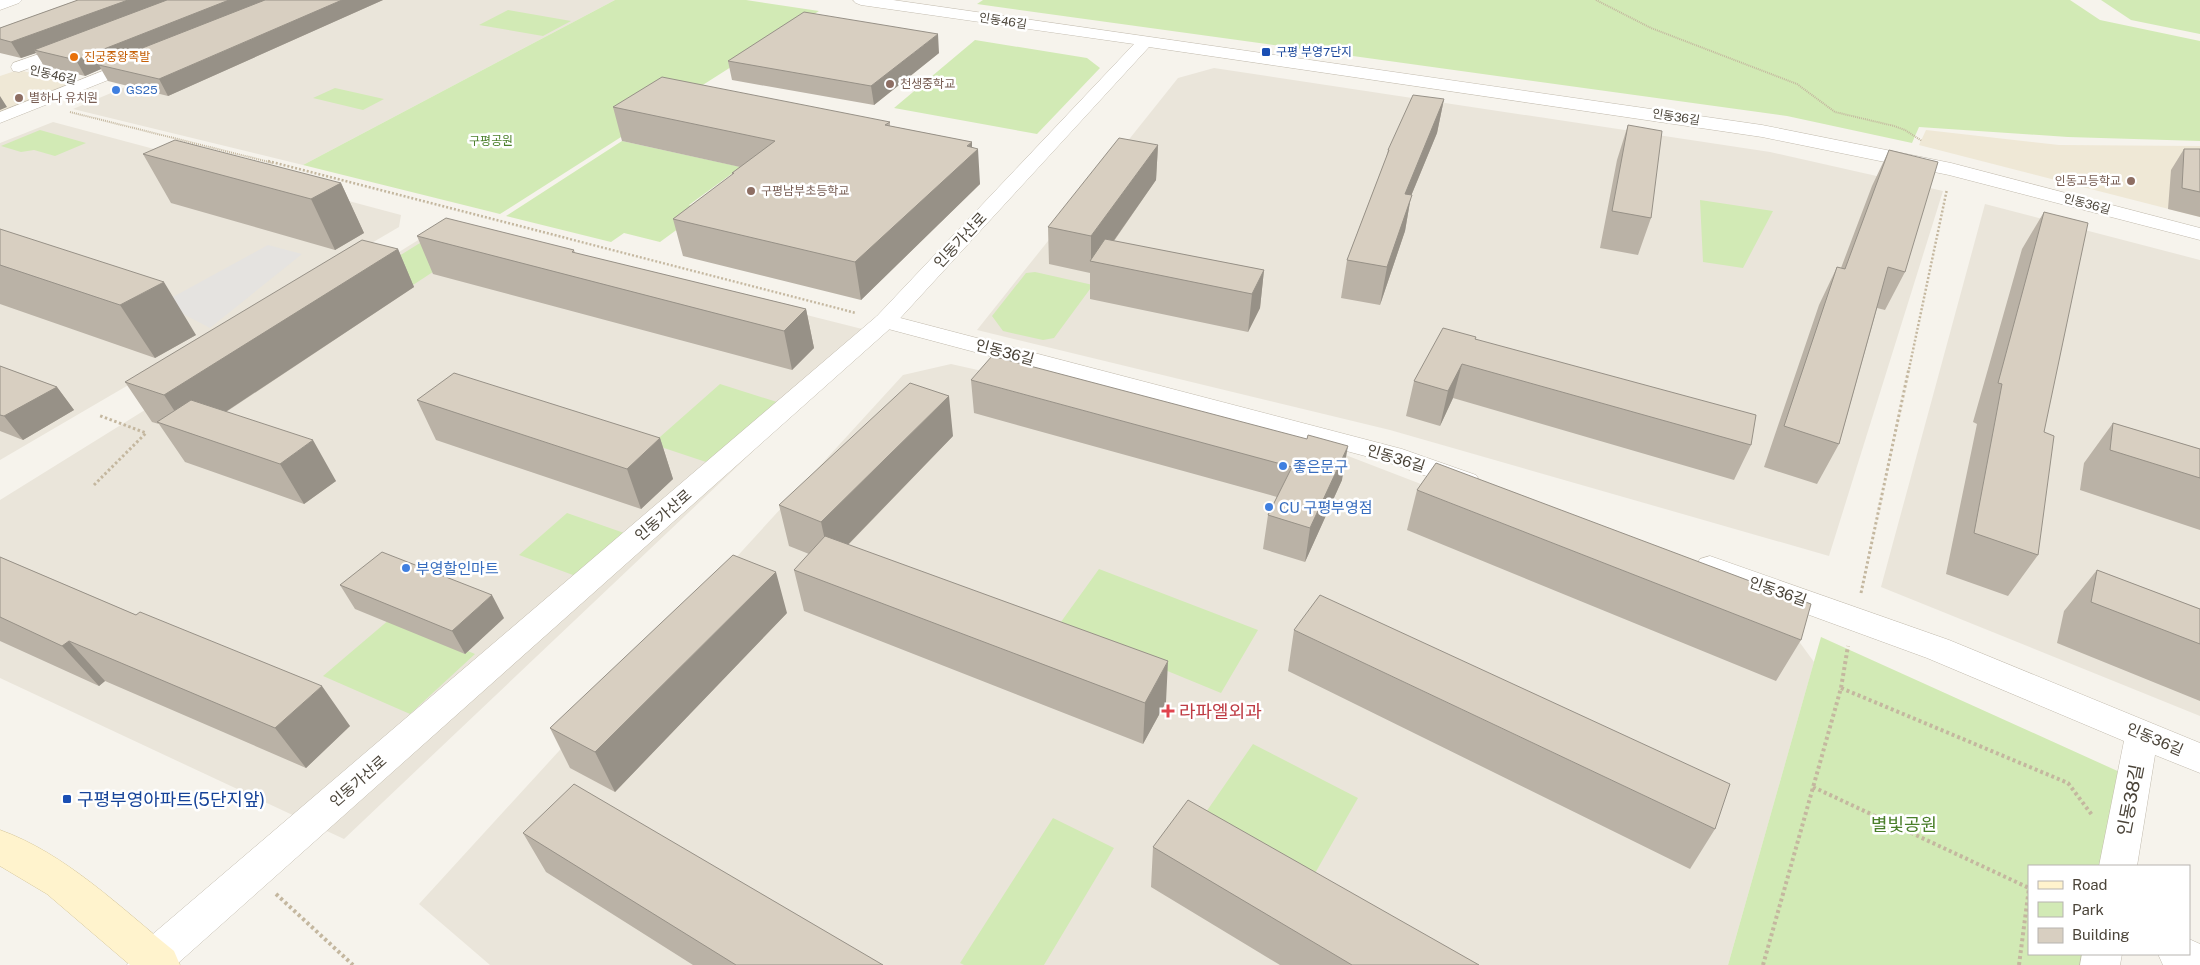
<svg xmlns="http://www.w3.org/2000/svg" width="2200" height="965" font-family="'Public Sans','Noto Sans KR',sans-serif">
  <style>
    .residential { fill: #eae5da }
    .education { fill: #efe8d6 }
    .green { fill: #d2eab5 }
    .parking { fill: #e5e3e0 }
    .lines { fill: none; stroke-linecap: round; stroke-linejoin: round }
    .minor-casing { stroke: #c2bbae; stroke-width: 1 }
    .tertiary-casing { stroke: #c2bbae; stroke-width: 1 }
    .secondary-casing { stroke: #d6c79b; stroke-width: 1 }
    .path-far3 { stroke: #c4b79f; stroke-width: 2; stroke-dasharray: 1 1; stroke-linecap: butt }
    .path-far2 { stroke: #c4b79f; stroke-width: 2.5; stroke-dasharray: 2 2; stroke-linecap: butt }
    .path-far1 { stroke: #c4b79f; stroke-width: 3; stroke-dasharray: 2.5 2.5; stroke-linecap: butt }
    .path { stroke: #c4b79f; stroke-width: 4; stroke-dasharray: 3 3; stroke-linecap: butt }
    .minor { fill: #fff; fill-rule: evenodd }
    .tertiary { fill: #fff; fill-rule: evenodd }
    .secondary { fill: #fff3cd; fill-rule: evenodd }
    .wall { fill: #bab2a6 }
    .shaded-wall { fill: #979187 }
    .building { fill: #d8cfc1; stroke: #979187 }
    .transit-dot { fill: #1a4fb4; stroke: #fff; stroke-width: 2 }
    .food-dot { fill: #e8710a; stroke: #fff; stroke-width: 2 }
    .education-dot { fill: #8d6e63; stroke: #fff; stroke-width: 2 }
    .shop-dot { fill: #3f7fe0; stroke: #fff; stroke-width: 2 }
    .health-dot { fill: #e0444e; stroke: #fff; stroke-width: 2 }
    .labels { text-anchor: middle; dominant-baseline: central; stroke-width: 5; stroke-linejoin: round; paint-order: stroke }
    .far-street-label { font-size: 12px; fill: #4b4439; stroke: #fff }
    .far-transit-label { font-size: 12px; fill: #164399; stroke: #fff; text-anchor: start }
    .far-food-label { font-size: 12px; fill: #c56008; stroke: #fff; text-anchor: start }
    .far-education-label { font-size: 12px; fill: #785e54; stroke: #fff; text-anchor: start }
    .far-shop-label { font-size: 12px; fill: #366cbe; stroke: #fff; text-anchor: start }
    .far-park-label { font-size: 12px; fill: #4a7f2a; stroke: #fff }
    .street-label { font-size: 15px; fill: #4b4439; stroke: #fff }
    .shop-label { font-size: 15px; fill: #366cbe; stroke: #fff; text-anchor: start }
    .near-health-label { font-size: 18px; fill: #be3a42; stroke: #fff; text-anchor: start }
    .near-transit-label { font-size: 18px; fill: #164399; stroke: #fff; text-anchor: start }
    .near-street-label { font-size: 18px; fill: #4b4439; stroke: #fff }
    .near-park-label { font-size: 18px; fill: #4a7f2a; stroke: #fff }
  </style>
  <rect width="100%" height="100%" fill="#f6f3ec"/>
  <path class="residential" d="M 332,0 L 615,0 L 303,165 L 73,109 Z
    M 1214,68 L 1770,152 L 1943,191 L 1829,556 L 1390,430 L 977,330 L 1178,78 Z
    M 53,122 L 401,215 L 399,227 L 0,460 L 0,143 Z
    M 1985,204 L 2200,260 L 2200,716 L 1881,587 Z
    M 451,225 L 878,333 L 344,839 L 0,678 L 0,500 L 436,229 Z
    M 951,364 L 1330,449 L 1787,625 L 1814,662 L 1728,965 L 490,965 L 419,904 L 903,375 Z"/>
  <path class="education" d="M 18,70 L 75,83 L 0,113 L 0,76 Z
    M 1926,130 L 2059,145 L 2200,146 L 2200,217 L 1919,145 Z"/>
  <path class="green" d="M 615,0 L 746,0 L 819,11 L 500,214 L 303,165 Z
    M 983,0 L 2070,0 L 2100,20 L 2200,41 L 2200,141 L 2068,137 L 1919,127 L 1912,143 L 1787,116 L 977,4 Z
    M 2101,0 L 2200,0 L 2200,34 L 2131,20 Z
    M 508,10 L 571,21 L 543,36 L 479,25 Z
    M 975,40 L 1087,58 L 1100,68 L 1037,134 L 894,108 Z
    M 335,88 L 384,99 L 363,110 L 313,98 Z
    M 40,130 L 86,143 L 55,156 L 34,150 L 21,152 L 1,146 Z
    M 622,141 L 741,167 L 689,205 L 705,209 L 660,242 L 624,233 L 611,242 L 506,216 Z
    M 1700,200 L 1773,211 L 1743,268 L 1703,262 Z
    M 428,238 L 474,245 L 413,285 L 370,274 Z
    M 1035,272 L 1093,285 L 1054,338 L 1043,340 L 1003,331 L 992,316 L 1026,273 Z
    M 720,384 L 777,402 L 712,464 L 652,444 Z
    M 567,513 L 627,534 L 581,578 L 519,555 Z
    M 1099,569 L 1258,630 L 1221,693 L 1058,626 Z
    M 390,619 L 475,654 L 410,714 L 323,676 Z
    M 1821,637 L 2133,778 L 2121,866 L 2029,866 L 2029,954 L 2109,954 L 2107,965 L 1728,965 Z
    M 1253,744 L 1358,798 L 1314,875 L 1204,815 Z
    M 1053,818 L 1114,848 L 1044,965 L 964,965 L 960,963 Z"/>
  <path class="parking" d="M 268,245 L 302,254 L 210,328 L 162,303 Z"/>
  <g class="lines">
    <g class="minor-casing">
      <path id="minor" d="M 0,0 L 22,0 L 19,3 L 0,10 Z
        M 74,42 L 80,44 L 82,47 L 80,50 L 19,72 L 13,71 L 11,67 L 13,63 Z
        M 140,56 L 146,57 L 148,61 L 146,65 L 0,123 L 0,112 Z
        M 885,314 L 1402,449 L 1476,475 L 1480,481 L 1476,487 L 1466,490 L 1384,461 L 877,326 L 873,321 L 877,316 Z
        M 1710,556 L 1949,640 L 2200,743 L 2200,773 L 2155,755 L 2137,866 L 2099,866 L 2124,741 L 1927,658 L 1700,575 L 1695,567 L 1700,559 Z
        M 2189,939 L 2200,944 L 2200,965 L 2163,965 L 2158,954 L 2189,954 Z
        M 2082,954 L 2122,954 L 2120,965 L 2080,965 Z"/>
    </g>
    <g class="tertiary-casing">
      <path id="tertiary" d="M 853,0 L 893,0 L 1762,125 L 1951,163 L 2200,228 L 2200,240 L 1949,175 L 1762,137 L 1149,47 L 893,326 L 176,965 L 127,965 L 133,951 L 877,316 L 1134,44 L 861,5 L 856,3 Z"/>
    </g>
    <g class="secondary-casing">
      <path id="secondary" d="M 0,830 C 65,853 121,908 174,951 L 180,965 L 130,965 L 47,894 L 0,866 Z"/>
    </g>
    <path class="path-far3" d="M 1596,0 L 1651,28 L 1797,84 L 1835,112 L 1894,126 L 1905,130 L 1922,141
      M 70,112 L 273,163"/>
    <path class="path-far2" d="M 268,161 L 856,313
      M 1909,369 L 1947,189"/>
    <path class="path-far1" d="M 94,485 L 146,433 L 98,415
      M 1861,593 L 1909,368"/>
    <path class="path" d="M 1841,688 L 2068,783 L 2092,815
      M 1813,787 L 2029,888
      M 276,894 L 353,965
      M 1763,965 L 1841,688 L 1848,646
      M 2019,965 L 2029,888"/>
    <use href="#minor" class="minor"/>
    <use href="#tertiary" class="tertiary"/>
    <use href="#secondary" class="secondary"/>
  </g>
  <path class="wall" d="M 78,0 L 383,0 L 168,96 L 108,81 L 101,69 L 85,76 L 44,66 L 36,53 L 21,58 L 0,53 L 0,28 Z
    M 939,53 L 874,105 L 732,80 L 728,61 Z
    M 1444,99 L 1437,133 L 1411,196 L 1405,231 L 1380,305 L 1341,298 L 1347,260 L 1386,158 L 1388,150 Z
    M 613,107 L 890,122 L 890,126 L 972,142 L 972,147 L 980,184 L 861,300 L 683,256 L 673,219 L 732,175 L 732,173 L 740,167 L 622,141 Z
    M 1628,125 L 1651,218 L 1638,255 L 1600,248 L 1617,160 Z
    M 1158,145 L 1156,180 L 1114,241 L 1264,270 L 1260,308 L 1248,332 L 1090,299 L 1090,273 L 1049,264 L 1048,227 Z
    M 2184,149 L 2200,149 L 2200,217 L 2168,209 L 2171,170 Z
    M 1889,150 L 1905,272 L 1885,310 L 1877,308 L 1839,444 L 1817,484 L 1764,467 L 1819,305 L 1837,267 L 1841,268 L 1872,186 Z
    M 143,154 L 341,183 L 364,233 L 335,250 L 171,203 Z
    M 2044,212 L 2044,432 L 2038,555 L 2008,596 L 1946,574 L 1977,424 L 1973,422 L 2022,249 Z
    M 0,229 L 196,335 L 155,358 L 0,304 Z
    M 417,236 L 574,250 L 575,253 L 806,309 L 814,348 L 792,370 L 433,274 Z
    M 398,249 L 414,287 L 226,412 L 336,481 L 304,504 L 185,462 L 159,424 L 152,422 L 125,382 Z
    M 1475,339 L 1751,445 L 1734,480 L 1453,398 L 1440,426 L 1406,416 L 1414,381 Z
    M 0,366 L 57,387 L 74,410 L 23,440 L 0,431 Z
    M 971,380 L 1342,480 L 1305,562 L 1263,549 L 1268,515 L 1277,497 L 974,413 Z
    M 417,400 L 660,438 L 673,479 L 641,509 L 436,440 Z
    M 2113,423 L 2200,449 L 2200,530 L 2080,490 L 2084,463 Z
    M 953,436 L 848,545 L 1166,702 L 1143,744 L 804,611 L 794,570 L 809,554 L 789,546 L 779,505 Z
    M 1417,490 L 1801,640 L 1776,681 L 1407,530 Z
    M 0,557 L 136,615 L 350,726 L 306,768 L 105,681 L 99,686 L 0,641 Z
    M 2097,570 L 2200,609 L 2200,701 L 2057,643 L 2064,611 Z
    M 340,585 L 504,618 L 465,654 L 355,609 Z
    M 787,613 L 615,792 L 570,768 L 550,728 Z
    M 1294,630 L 1715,829 L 1690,869 L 1288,671 Z
    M 523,833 L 883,965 L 693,965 L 546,872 Z
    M 1153,847 L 1479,965 L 1280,965 L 1151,887 Z"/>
  <path class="shaded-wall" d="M 128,0 L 178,0 L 34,50 L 36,53 L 21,58 L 11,42 Z
    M 229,0 L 275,0 L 99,65 L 101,69 L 85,76 L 76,60 Z
    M 342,0 L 383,0 L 168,96 L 159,79 Z
    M 938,34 L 939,53 L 874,105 L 871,86 Z
    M 0,96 L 7,107 L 0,110 Z
    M 1444,99 L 1437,133 L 1411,196 L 1405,231 L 1380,305 L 1387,267 L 1405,194 Z
    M 972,142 L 972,153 L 978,149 L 980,184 L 861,300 L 855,262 Z
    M 1158,145 L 1156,180 L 1098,263 L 1091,261 L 1091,236 Z
    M 341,183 L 364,233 L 335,250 L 311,199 Z
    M 398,249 L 414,287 L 192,434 L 189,433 L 164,395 Z
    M 1264,270 L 1260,308 L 1248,332 L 1252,294 Z
    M 164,282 L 196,335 L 155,358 L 120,305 Z
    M 806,309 L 814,348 L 792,370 L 784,331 Z
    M 1462,364 L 1453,398 L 1440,426 L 1448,391 Z
    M 57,387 L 74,410 L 23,440 L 4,416 Z
    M 949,396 L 953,436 L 830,563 L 821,522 Z
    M 660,438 L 673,479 L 641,509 L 627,469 Z
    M 313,440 L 336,481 L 304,504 L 280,464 Z
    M 1348,446 L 1342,480 L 1305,562 L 1310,528 Z
    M 776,572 L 787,613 L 615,792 L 595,752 Z
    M 492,595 L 504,618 L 465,654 L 452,631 Z
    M 69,641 L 105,681 L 99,686 L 62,646 Z
    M 1168,661 L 1166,702 L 1143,744 L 1145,703 Z
    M 322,686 L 350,726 L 306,768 L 275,728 Z"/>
  <path class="building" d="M 78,0 L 128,0 L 11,42 L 0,39 L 0,28 Z
    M 167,0 L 229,0 L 76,60 L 34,50 Z
    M 265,0 L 342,0 L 159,79 L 99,65 Z
    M 804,12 L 938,34 L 871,86 L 728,61 Z
    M 662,77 L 890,122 L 885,125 L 972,142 L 967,146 L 978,149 L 855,262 L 673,219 L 734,173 L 732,173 L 775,141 L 613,107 Z
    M 1413,95 L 1444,99 L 1405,194 L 1412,195 L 1387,267 L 1347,260 L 1389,150 L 1388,150 Z
    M 1628,125 L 1662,131 L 1651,218 L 1612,211 Z
    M 1119,138 L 1158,145 L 1091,236 L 1048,227 Z
    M 175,140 L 341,183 L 311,199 L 143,154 Z
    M 2184,149 L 2200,149 L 2200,192 L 2182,188 Z
    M 1889,150 L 1938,162 L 1905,272 L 1888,267 L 1839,444 L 1784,426 L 1837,267 L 1845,269 Z
    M 2044,212 L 2088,223 L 2044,432 L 2054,436 L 2038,555 L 1974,533 L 2002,384 L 1998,383 Z
    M 446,218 L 574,250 L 572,252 L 806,309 L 784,331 L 417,236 Z
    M 0,229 L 164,282 L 120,305 L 0,265 Z
    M 1105,239 L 1264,270 L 1252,294 L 1090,261 Z
    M 362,240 L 398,249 L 164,395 L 125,382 Z
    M 1443,328 L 1476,337 L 1475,339 L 1756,415 L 1751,445 L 1462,364 L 1448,391 L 1414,381 Z
    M 992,356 L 1307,439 L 1308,435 L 1348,446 L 1310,528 L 1268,515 L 1292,467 L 971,380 Z
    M 0,366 L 57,387 L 4,416 L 0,415 Z
    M 454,373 L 660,438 L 627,469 L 417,400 Z
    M 910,383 L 949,396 L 821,522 L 779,505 Z
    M 191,400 L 313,440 L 280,464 L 157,422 Z
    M 2113,423 L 2200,449 L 2200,478 L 2110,450 Z
    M 1436,463 L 1811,604 L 1801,640 L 1417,490 Z
    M 825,536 L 1168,661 L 1145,703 L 794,570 Z
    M 382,552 L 492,595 L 452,631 L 340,585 Z
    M 733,555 L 776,572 L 595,752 L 550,728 Z
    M 0,557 L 136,615 L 140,612 L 322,686 L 275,728 L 69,641 L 62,646 L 0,617 Z
    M 2097,570 L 2200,609 L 2200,644 L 2091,602 Z
    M 1320,595 L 1730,784 L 1715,829 L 1294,630 Z
    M 574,784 L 883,965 L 736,965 L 523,833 Z
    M 1188,800 L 1479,965 L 1352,965 L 1153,847 Z"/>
  <g class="transit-dot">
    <rect x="1261" y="47" width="10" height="10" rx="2.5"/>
    <rect x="62" y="794" width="10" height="10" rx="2.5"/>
  </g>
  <circle class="food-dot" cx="74" cy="57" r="5"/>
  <g class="education-dot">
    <circle cx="890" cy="84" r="5"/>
    <circle cx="19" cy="98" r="5"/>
    <circle cx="2131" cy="181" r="5"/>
    <circle cx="751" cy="191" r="5"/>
  </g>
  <g class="shop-dot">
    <circle cx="116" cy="90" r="5"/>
    <circle cx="1283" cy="466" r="5"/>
    <circle cx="1269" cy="507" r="5"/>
    <circle cx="406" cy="568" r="5"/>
  </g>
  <path class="health-dot" d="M1165.5 703.5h5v5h5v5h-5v5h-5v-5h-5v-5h5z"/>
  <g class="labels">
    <g class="far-street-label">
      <text transform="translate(1003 21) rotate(9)">인동46길</text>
      <text transform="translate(53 75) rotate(13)">인동46길</text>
      <text transform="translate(1676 117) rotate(9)">인동36길</text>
      <text transform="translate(2087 204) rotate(15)">인동36길</text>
    </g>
    <g class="far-transit-label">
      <text x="1276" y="52">구평 부영7단지</text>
    </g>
    <g class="far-food-label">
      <text x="84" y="57">진궁중왕족발</text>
    </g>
    <g class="far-education-label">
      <text x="900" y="84">천생중학교</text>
      <text x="29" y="98">별하나 유치원</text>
      <text x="2121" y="181" text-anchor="end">인동고등학교</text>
      <text x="761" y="191">구평남부초등학교</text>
    </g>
    <g class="far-shop-label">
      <text x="126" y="90">GS25</text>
    </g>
    <g class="far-park-label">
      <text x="491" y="141">구평공원</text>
    </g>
    <g class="street-label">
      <text transform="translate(960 240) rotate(-47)">인동가산로</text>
      <text transform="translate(1005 352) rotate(15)">인동36길</text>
      <text transform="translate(1396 458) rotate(17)">인동36길</text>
      <text transform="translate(663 515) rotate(-41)">인동가산로</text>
      <text transform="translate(1778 591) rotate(19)">인동36길</text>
      <text transform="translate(2155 739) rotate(23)">인동36길</text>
      <text transform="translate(358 781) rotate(-41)">인동가산로</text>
    </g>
    <g class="shop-label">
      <text x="1293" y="466">좋은문구</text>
      <text x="1279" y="507">CU 구평부영점</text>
      <text x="416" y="568">부영할인마트</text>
    </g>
    <g class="near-health-label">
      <text x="1179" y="711">라파엘외과</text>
    </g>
    <g class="near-transit-label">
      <text x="77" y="799">구평부영아파트(5단지앞)</text>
    </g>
    <g class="near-street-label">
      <text transform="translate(2130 800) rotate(-79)">인동38길</text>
    </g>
    <g class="near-park-label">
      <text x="1904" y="824">별빛공원</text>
    </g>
  </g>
  <rect x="2028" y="865" width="162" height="90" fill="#ffffff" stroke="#b7b4b0"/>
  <rect x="2038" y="881" width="25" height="8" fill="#fff3cd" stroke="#b7b4b0"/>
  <text x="2072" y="890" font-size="15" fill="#4b4439">Road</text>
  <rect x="2038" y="902" width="25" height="15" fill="#d2eab5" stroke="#b7b4b0"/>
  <text x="2072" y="915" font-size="15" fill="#4b4439">Park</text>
  <rect x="2038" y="928" width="25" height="15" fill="#d8cfc1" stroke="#b7b4b0"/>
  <text x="2072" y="940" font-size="15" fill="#4b4439">Building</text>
</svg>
